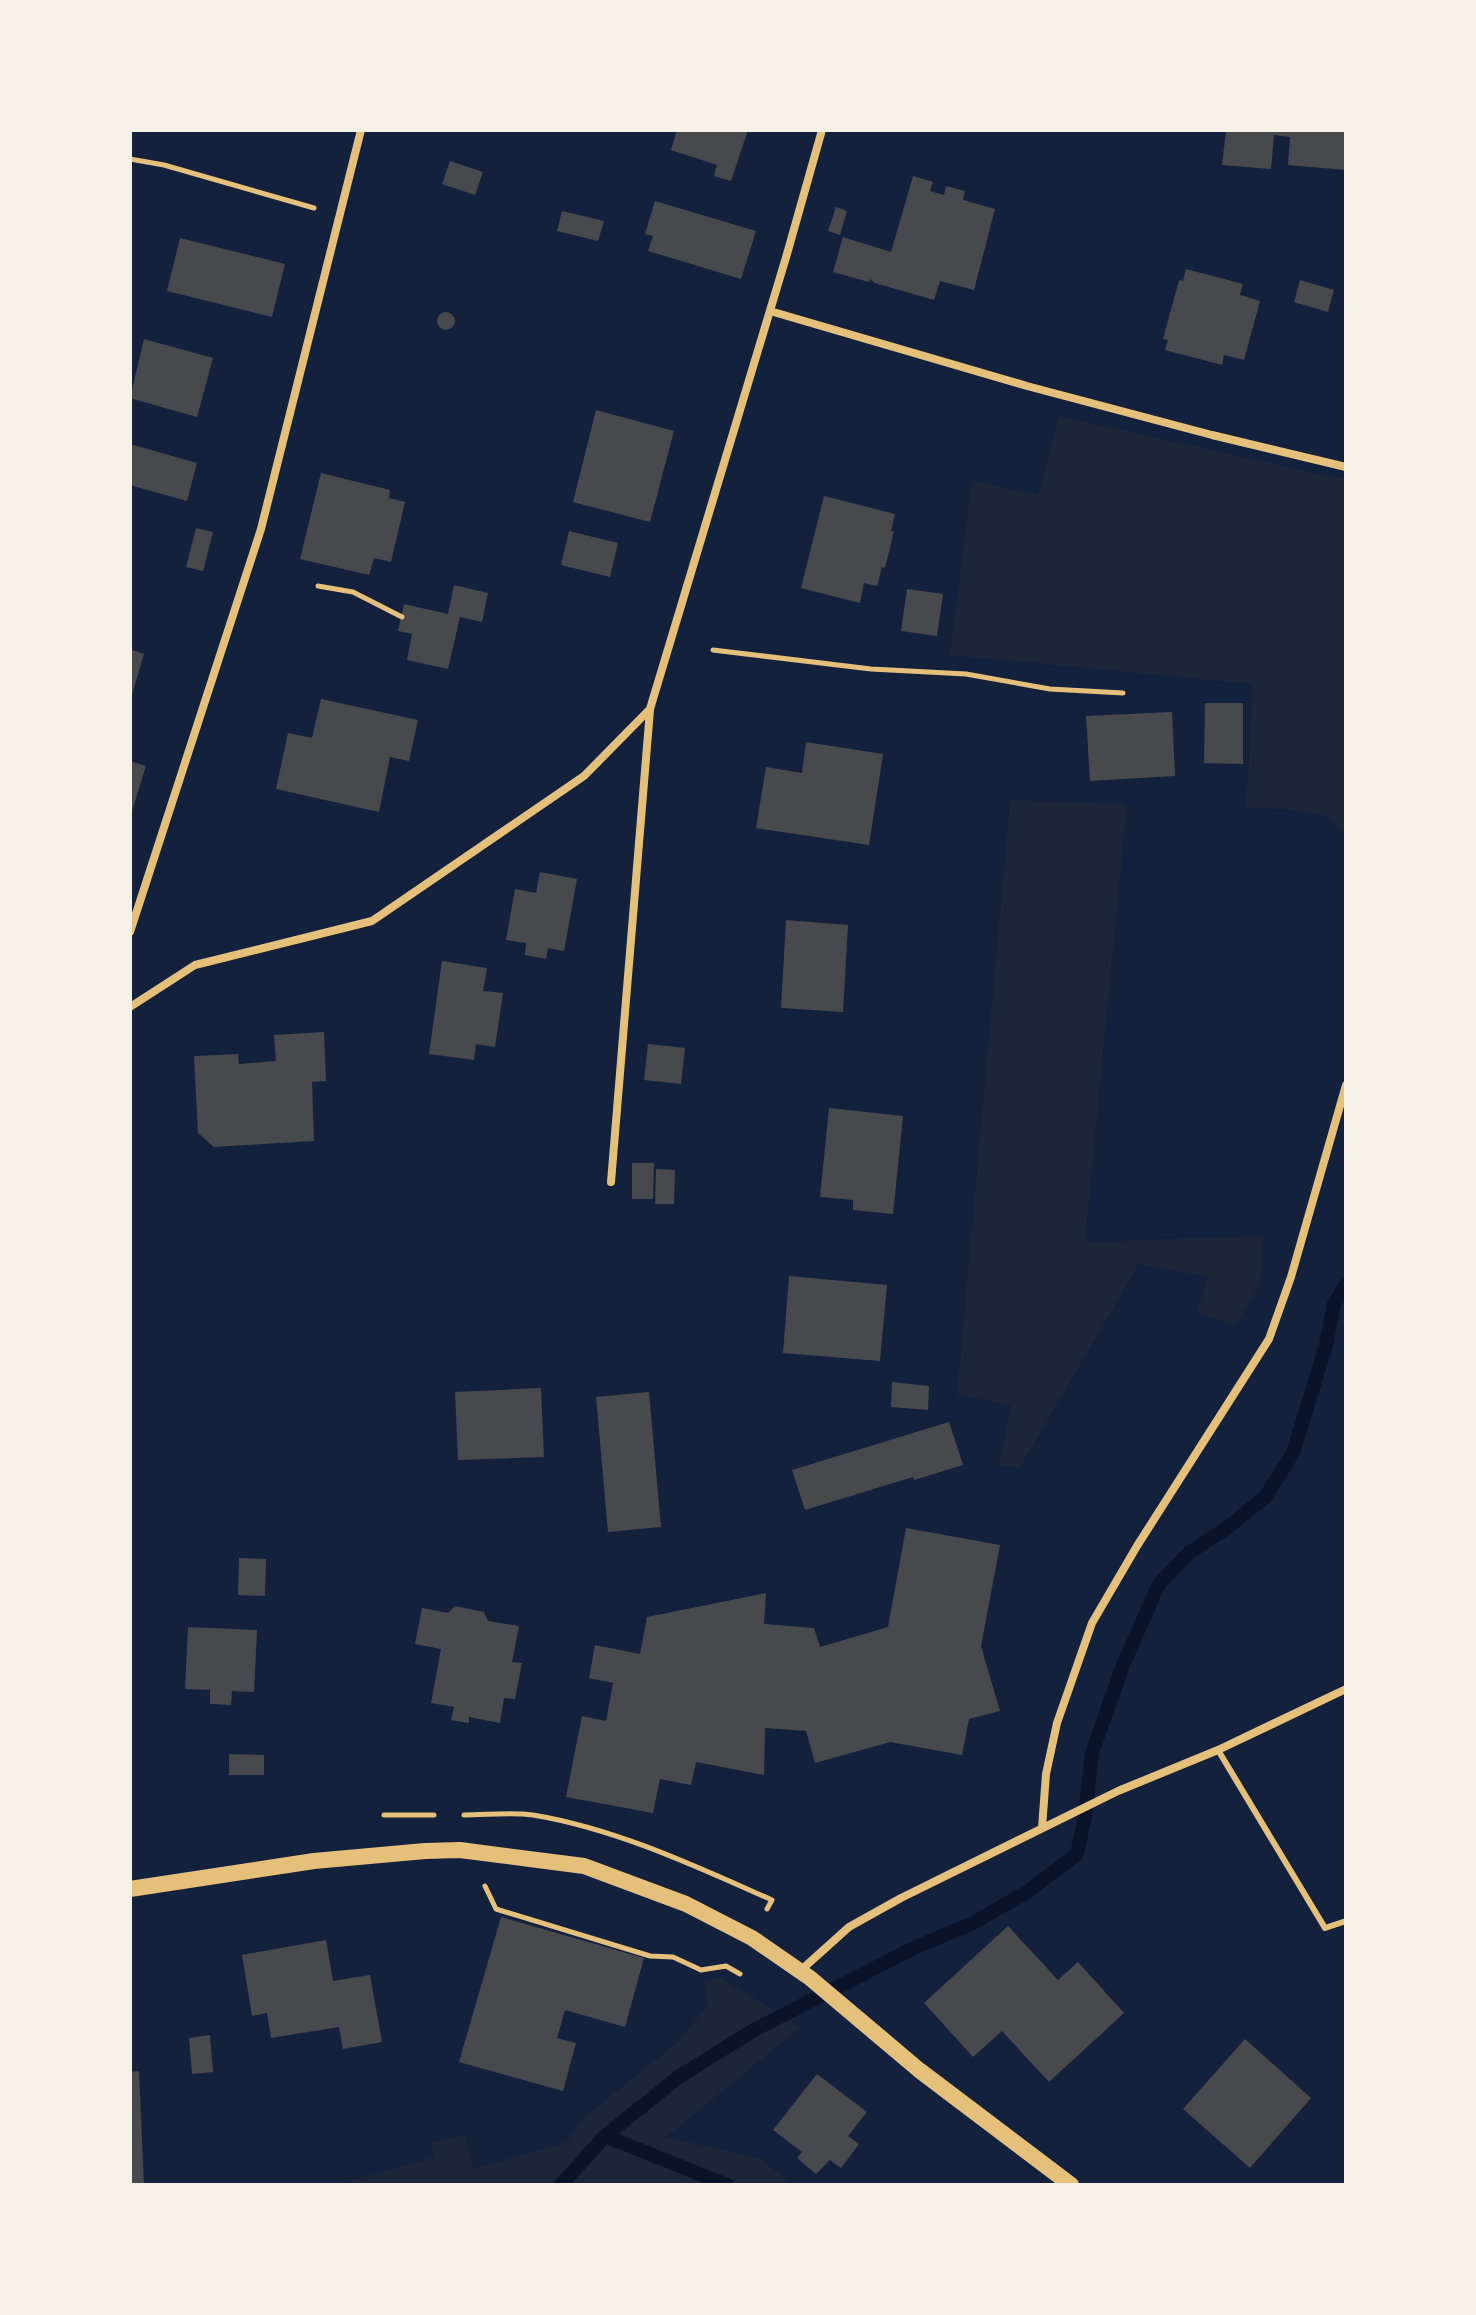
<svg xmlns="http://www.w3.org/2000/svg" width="1476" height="2315" font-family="'Archivo Narrow',sans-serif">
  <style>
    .green { fill: #1d2539 }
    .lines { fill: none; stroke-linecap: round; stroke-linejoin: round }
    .stream { stroke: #0b132b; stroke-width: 14 }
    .building { fill: #48494c }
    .path { stroke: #e5c07b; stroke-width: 5 }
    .service { stroke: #e5c07b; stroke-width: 6 }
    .minor { stroke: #e5c07b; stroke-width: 8 }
    .secondary { stroke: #e5c07b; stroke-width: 16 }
  </style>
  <rect width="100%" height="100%" fill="#14213d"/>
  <path class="green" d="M 1059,416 L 1346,480 L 1346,835 L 1327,816 L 1288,809 L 1246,808 L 1253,684 L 950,655 L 972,480 L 1038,495 Z
    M 1010,800 L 1127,804 L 1085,1242 L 1263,1236 L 1260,1285 L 1235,1326 L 1196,1312 L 1209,1277 L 1139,1264 L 1020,1467 L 999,1467 L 1011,1406 L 957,1394 Z
    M 720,1977 L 801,2027 L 666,2137 L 762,2159 L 791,2185 L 337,2185 L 434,2157 L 431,2143 L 465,2134 L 473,2169 L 567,2142 L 581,2120 L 678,2042 L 708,2005 L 704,1982 Z"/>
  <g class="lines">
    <path class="stream" d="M 605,2136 L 727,2185
      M 561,2185 L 605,2136 L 680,2076 L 754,2030 L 914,1948 L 973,1923 L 1027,1892 L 1077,1854 L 1085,1816 L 1092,1753 L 1123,1665 L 1159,1584 L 1190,1552 L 1227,1528 L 1265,1497 L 1293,1453 L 1326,1345 L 1334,1304 L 1346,1285"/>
  </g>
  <path class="building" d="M 677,130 L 748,130 L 731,181 L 714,176 L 717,165 L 671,150 Z
    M 1226,130 L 1346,130 L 1346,170 L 1288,165 L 1290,137 L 1274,135 L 1271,169 L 1222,165 Z
    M 450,161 L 483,172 L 475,195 L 442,184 Z
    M 913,176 L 933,182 L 930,191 L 944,195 L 946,186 L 965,191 L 963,200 L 995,209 L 974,290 L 940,281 L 934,300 L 875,283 L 870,279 L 869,282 L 833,272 L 843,237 L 891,252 Z
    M 655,201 L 756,231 L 741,279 L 648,251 L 653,236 L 645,234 Z
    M 836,207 L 847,211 L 840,235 L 828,231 Z
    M 562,211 L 604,221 L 598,241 L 557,231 Z
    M 180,238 L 285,264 L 272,317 L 167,291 Z
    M 1186,269 L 1243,284 L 1240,295 L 1260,301 L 1244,360 L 1224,355 L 1222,365 L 1165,350 L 1168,340 L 1163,339 L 1179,280 L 1183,281 Z
    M 1300,280 L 1334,290 L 1328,312 L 1294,302 Z
    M437 321a9 9 0 1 1 18 0a9 9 0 1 1-18 0Z
    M 144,339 L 213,358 L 197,417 L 130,398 Z
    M 596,410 L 674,431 L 650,522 L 573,502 Z
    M 130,444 L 197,463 L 187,501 L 130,485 Z
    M 321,473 L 390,490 L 389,498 L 405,502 L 391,562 L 374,558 L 369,575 L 300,559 Z
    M 824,496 L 895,514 L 891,531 L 894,531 L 885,568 L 882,567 L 877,586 L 864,583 L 860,603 L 801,588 Z
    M 196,528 L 213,532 L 203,571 L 186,567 Z
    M 569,531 L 618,543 L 610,577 L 561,565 Z
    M 454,585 L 488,593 L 482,622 L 460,617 L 448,669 L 407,660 L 412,634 L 398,631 L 404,604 L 448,614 Z
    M 907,589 L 943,594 L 937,636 L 901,631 Z
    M 130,649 L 144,654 L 131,698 L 130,698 Z
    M 321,699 L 418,720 L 409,761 L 390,757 L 379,812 L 276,789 L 288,733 L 312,738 Z
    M 1205,703 L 1243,703 L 1243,764 L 1204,763 Z
    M 1172,712 L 1175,776 L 1090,781 L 1086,716 Z
    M 806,742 L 883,754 L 869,845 L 756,828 L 766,767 L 802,773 Z
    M 130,761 L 146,766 L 131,814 L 130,814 Z
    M 540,872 L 577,879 L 564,951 L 548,948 L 546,959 L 525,955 L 526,943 L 506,940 L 515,889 L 536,893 Z
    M 786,920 L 848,925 L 843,1012 L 781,1008 Z
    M 442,961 L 487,968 L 483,991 L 503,993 L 495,1047 L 476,1044 L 474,1060 L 429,1054 Z
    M 324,1032 L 326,1081 L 312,1082 L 314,1141 L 214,1147 L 198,1133 L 194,1056 L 238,1054 L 239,1064 L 276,1061 L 274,1035 Z
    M 648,1044 L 685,1048 L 681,1084 L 644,1080 Z
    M 829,1108 L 903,1116 L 893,1214 L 853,1210 L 853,1200 L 820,1197 Z
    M 632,1163 L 654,1163 L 653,1199 L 632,1199 Z
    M 656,1169 L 675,1170 L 674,1204 L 655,1204 Z
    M 789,1276 L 887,1285 L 880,1361 L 783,1353 Z
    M 892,1382 L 929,1386 L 928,1410 L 891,1407 Z
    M 541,1388 L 544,1457 L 458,1460 L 455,1392 Z
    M 649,1392 L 661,1527 L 608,1532 L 596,1397 Z
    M 949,1422 L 963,1465 L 914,1480 L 913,1477 L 805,1510 L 792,1470 Z
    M 906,1528 L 1000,1545 L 981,1646 L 1000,1711 L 969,1719 L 962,1755 L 890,1742 L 815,1763 L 806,1731 L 765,1728 L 764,1775 L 696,1762 L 691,1785 L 660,1779 L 653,1813 L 566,1797 L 582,1716 L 606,1721 L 613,1683 L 589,1678 L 595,1645 L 640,1654 L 647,1617 L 766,1593 L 764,1624 L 814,1628 L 820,1647 L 888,1627 Z
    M 239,1558 L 266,1559 L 265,1596 L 238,1595 Z
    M 455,1606 L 484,1612 L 488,1621 L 519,1626 L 512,1662 L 522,1663 L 515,1699 L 504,1698 L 500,1723 L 469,1717 L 469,1723 L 451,1720 L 454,1707 L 431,1703 L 441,1649 L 415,1644 L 422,1608 L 448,1613 Z
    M 188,1627 L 257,1630 L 254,1692 L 232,1691 L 231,1705 L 210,1704 L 210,1690 L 185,1689 Z
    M 229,1754 L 264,1755 L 264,1775 L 229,1775 Z
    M 501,1917 L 644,1958 L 625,2027 L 565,2010 L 557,2038 L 576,2043 L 563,2091 L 459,2062 Z
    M 1008,1926 L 1058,1980 L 1078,1962 L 1124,2013 L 1049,2082 L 1002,2031 L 973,2057 L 924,2003 Z
    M 326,1940 L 333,1981 L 370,1975 L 382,2042 L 343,2049 L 339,2027 L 271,2038 L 267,2013 L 252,2016 L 242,1955 Z
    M 210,2035 L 213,2072 L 192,2074 L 189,2038 Z
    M 1245,2039 L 1311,2098 L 1250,2168 L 1183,2109 Z
    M 139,2071 L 144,2185 L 130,2185 L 130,2072 Z
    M 817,2074 L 867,2112 L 848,2136 L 859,2144 L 841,2168 L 830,2160 L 816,2174 L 797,2158 L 802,2152 L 773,2130 Z"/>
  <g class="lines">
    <path class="path" d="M 130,159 L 164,165 L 314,208
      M 318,586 L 353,592 L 402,617
      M 713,650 L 871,669 L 966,674 L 1050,689 L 1123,693
      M 384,1815 L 434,1815
      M 464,1815 C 486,1815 511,1812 533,1815 C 617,1829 695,1866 772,1900 L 767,1909
      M 485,1886 L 496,1909 L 650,1956 L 673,1957 L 701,1970 L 726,1966 L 740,1974"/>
    <path class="service" d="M 1218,1750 L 1325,1928 L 1346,1921"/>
    <path class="minor" d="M 770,311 L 1027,386 L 1212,435 L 1346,467
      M 130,932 L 261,529 L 361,130
      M 130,1007 L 195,965 L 372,921 L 584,776 L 650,709 L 787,254 L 822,130
      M 611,1182 L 650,710
      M 1042,1828 L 1046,1774 L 1057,1723 L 1092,1623 L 1137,1546 L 1269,1339 L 1291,1277 L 1346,1085
      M 800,1971 L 849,1927 L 901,1898 L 1118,1791 L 1218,1750 L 1346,1689"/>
    <path class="secondary" d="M 130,1889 L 314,1861 L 425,1851 L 460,1850 L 584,1866 L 686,1904 L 752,1938 L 810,1978 L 919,2070 L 1071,2185"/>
  </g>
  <rect width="1476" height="2315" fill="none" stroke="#f6f1e7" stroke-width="264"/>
</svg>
